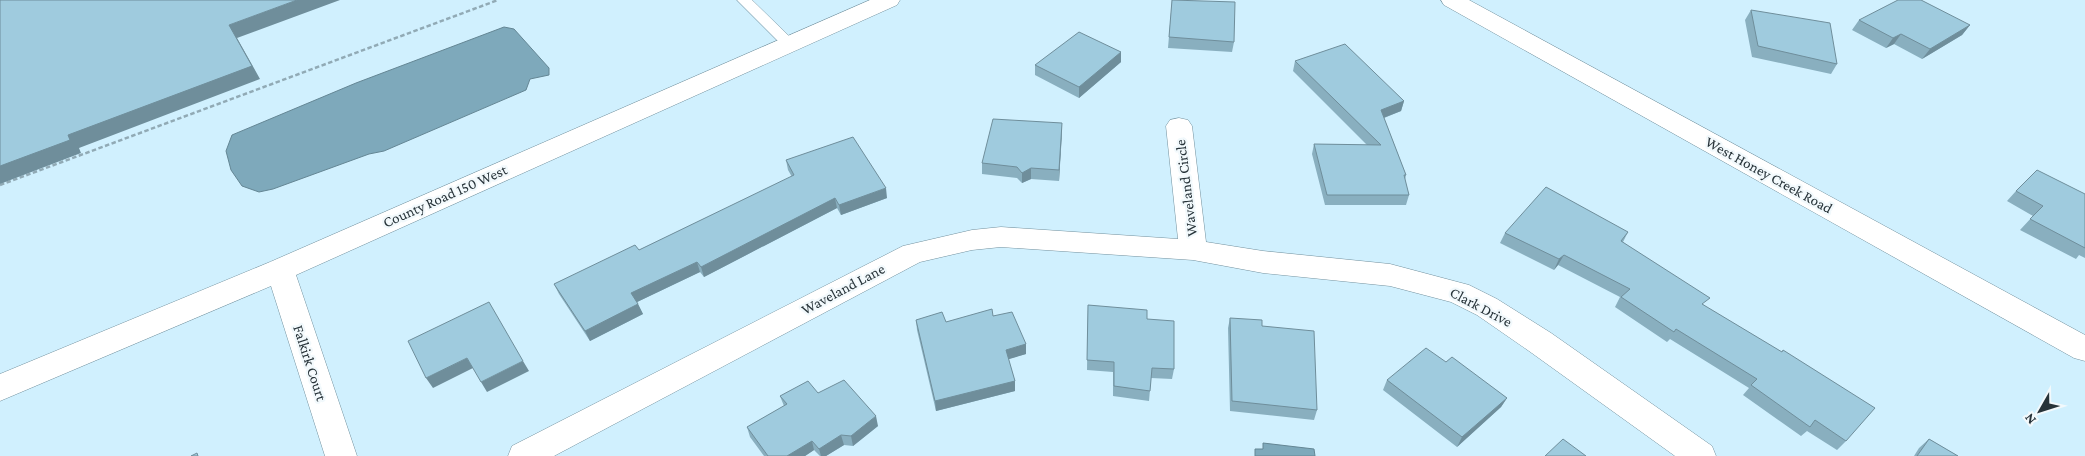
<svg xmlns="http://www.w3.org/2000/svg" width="2085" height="456" font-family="'Crimson Pro',serif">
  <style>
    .water { fill: #7ea9bb; stroke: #648694 }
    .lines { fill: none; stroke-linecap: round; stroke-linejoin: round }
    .service-casing { stroke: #73919e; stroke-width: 1 }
    .minor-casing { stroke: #73919e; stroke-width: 1 }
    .path { stroke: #91aab5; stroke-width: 2.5; stroke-dasharray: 4.5 2.5; stroke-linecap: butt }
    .service { fill: #fff; fill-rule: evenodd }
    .minor { fill: #fff; fill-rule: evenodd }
    .wall { fill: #89afbf }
    .shaded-wall { fill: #6f8e9b }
    .building { fill: #9fcbde; stroke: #6f8e9b }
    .labels { text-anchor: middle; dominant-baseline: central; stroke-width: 4.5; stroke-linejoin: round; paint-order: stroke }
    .street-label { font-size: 15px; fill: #273339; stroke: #f2f9fc }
  </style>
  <rect width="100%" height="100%" fill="#d0f0fe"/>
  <path class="water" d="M 504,27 L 514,29 L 549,68 L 549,75 L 530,79 L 526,90 L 384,151 L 369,154 L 273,189 L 259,192 L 242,186 L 231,170 L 226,151 L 232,135 L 356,83 Z
    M 1263,443 L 1314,449 L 1315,456 L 1255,456 L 1255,449 L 1263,449 Z"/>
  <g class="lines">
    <g class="service-casing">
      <path id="service" d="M 737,0 L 752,0 L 794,41 L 796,44 L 794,47 L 784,47 Z"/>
    </g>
    <g class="minor-casing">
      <path id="minor" d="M 870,0 L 900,0 L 897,5 L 296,275 L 357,456 L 325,456 L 271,286 L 0,401 L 0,374 L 270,262 Z
        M 1441,0 L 1469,0 L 2085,335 L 2085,361 L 2074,358 L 1444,5 Z
        M 1179,118 L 1188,120 L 1192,126 L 1206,242 L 1263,251 L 1390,264 L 1469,285 L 1497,299 L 1551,333 L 1712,446 L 1716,456 L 1675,456 L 1529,351 L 1477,315 L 1451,302 L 1390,286 L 1263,273 L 1193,260 L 1001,247 L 972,250 L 920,262 L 554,456 L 508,456 L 512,446 L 903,246 L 972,230 L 1001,227 L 1178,239 L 1166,126 L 1170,120 Z"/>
    </g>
    <path class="path" d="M 0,185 L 498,0"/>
    <use href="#service" class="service"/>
    <use href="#minor" class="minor"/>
  </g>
  <path class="wall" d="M 1172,0 L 1234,42 L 1232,52 L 1168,48 Z
    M 1751,10 L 1837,64 L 1831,74 L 1752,57 L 1745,20 Z
    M 1859,20 L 1970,25 L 1962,35 L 1922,59 L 1894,44 L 1886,48 L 1852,30 Z
    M 1121,52 L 1121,62 L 1079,98 L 1035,75 L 1035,65 Z
    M 1295,61 L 1404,101 L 1401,111 L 1384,118 L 1406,175 L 1405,180 L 1409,195 L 1406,205 L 1325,205 L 1312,154 L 1314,144 L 1367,145 L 1293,71 Z
    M 1062,123 L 1059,181 L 1031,179 L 1022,183 L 1017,178 L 982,174 L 982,163 Z
    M 786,160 L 887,198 L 841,215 L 837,208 L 704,277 L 700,272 L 637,302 L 643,314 L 590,341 L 559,294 L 554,284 L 639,250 L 792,177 L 788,170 Z
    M 2016,191 L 2085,194 L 2085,258 L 2079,255 L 2076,259 L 2020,230 L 2033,216 L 2007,201 Z
    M 1628,232 L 1623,242 L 1704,305 L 1846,441 L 1837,450 L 1807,431 L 1801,436 L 1743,395 L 1749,388 L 1670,339 L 1667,342 L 1615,307 L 1620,297 L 1558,265 L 1554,270 L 1500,243 L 1505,233 Z
    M 1088,305 L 1147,319 L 1174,369 L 1172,379 L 1151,378 L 1149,401 L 1113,396 L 1113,372 L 1087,370 Z
    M 993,316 L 1026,344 L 1026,354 L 1008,359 L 1015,381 L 1015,391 L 936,411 L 917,330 L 916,320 L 946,322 Z
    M 1230,318 L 1262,326 L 1317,410 L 1314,420 L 1230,411 L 1228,328 Z
    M 1446,362 L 1507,398 L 1501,407 L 1457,447 L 1383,390 L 1387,380 Z
    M 818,393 L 878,426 L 853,446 L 844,445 L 826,456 L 820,456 L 814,450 L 805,456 L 764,456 L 750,437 L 747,427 L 784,406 L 780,396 Z
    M 1929,439 L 1958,456 L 1914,456 L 1919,448 Z"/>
  <path class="shaded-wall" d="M 297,0 L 340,0 L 237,38 L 260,79 L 79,148 L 81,153 L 0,184 L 0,166 L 68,135 L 229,25 Z
    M 1970,25 L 1962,35 L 1922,59 L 1930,49 Z
    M 1901,34 L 1894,44 L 1886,48 L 1893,38 Z
    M 1121,52 L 1121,62 L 1079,98 L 1079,87 Z
    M 1404,101 L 1401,111 L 1378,120 L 1381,110 Z
    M 1062,123 L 1062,133 L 1059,181 L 1059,170 Z
    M 1031,168 L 1031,179 L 1022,183 L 1022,173 Z
    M 886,188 L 887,198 L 841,215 L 839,205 Z
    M 835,198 L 837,208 L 704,277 L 701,267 Z
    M 1564,255 L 1558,265 L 1554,270 L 1559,259 Z
    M 697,262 L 700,272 L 635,303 L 631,293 Z
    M 638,304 L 643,314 L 590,341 L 585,331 Z
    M 1026,344 L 1026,354 L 1006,360 L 1006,350 Z
    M 467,358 L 473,368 L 433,388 L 426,378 Z
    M 523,361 L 529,371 L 487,392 L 481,382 Z
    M 1015,381 L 1015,391 L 936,411 L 935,401 Z
    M 1507,398 L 1501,407 L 1457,447 L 1462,437 Z
    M 876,416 L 878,426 L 853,446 L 851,436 Z
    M 841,435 L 844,445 L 826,456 L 821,456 L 819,449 Z
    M 812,441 L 814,450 L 805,456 L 787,456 Z"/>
  <path class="building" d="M 0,0 L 297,0 L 229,25 L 252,66 L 68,135 L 70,140 L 0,166 Z
    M 1172,0 L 1235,2 L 1234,42 L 1169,37 Z
    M 1898,0 L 1921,0 L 1970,25 L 1930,49 L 1901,34 L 1893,38 L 1859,20 Z
    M 1751,10 L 1830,23 L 1837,64 L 1758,46 Z
    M 1079,32 L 1121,52 L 1079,87 L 1035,65 Z
    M 1345,44 L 1404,101 L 1381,110 L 1406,175 L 1404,175 L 1409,195 L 1327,195 L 1314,144 L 1381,145 L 1295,61 Z
    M 993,119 L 1062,123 L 1059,170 L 1031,168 L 1022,173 L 1017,167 L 982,163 Z
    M 853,137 L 886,188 L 839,205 L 835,198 L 701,267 L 697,262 L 631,293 L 638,304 L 585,331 L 554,284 L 635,245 L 639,250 L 794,175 L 786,160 Z
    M 2037,170 L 2085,194 L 2085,248 L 2030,219 L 2043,206 L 2016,191 Z
    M 1546,187 L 1628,232 L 1621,241 L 1710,298 L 1702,304 L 1782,352 L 1783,350 L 1875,408 L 1846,441 L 1815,420 L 1810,427 L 1751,385 L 1757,379 L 1676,329 L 1674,332 L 1621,297 L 1630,289 L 1564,255 L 1559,259 L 1505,233 Z
    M 489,302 L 523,361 L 481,382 L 467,358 L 426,378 L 408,341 Z
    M 1088,305 L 1147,310 L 1147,319 L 1174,321 L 1174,369 L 1152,368 L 1150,391 L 1114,386 L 1114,362 L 1087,360 Z
    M 992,309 L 993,316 L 1012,312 L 1026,344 L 1006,350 L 1015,381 L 935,401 L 916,320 L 942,312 L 946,322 Z
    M 1230,318 L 1262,320 L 1262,326 L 1314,331 L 1317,410 L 1232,401 Z
    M 1426,348 L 1446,362 L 1452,357 L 1507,398 L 1462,437 L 1387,380 Z
    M 844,380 L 876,416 L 851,436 L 841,435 L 819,449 L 812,441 L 787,456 L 768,456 L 747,427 L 787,404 L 780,396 L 808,381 L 818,393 Z
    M 1563,439 L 1586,456 L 1545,456 Z
    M 1929,439 L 1958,456 L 1917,456 Z
    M 197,453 L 198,456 L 191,456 Z"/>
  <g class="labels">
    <g class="street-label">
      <text transform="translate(1769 175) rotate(29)">West Honey Creek Road</text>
      <text transform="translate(1186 188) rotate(-97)">Waveland Circle</text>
      <text transform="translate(445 196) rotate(-24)">County Road 150 West</text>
      <text transform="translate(843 289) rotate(-28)">Waveland Lane</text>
      <text transform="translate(1481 307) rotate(28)">Clark Drive</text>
      <text transform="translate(310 363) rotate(72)">Falkirk Court</text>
    </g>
  </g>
  <g transform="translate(2040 411) rotate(231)" stroke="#f2f9fc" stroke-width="4" paint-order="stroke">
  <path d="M0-4L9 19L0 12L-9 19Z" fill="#273339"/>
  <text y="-8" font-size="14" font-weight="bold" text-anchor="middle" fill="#273339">N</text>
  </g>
</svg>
